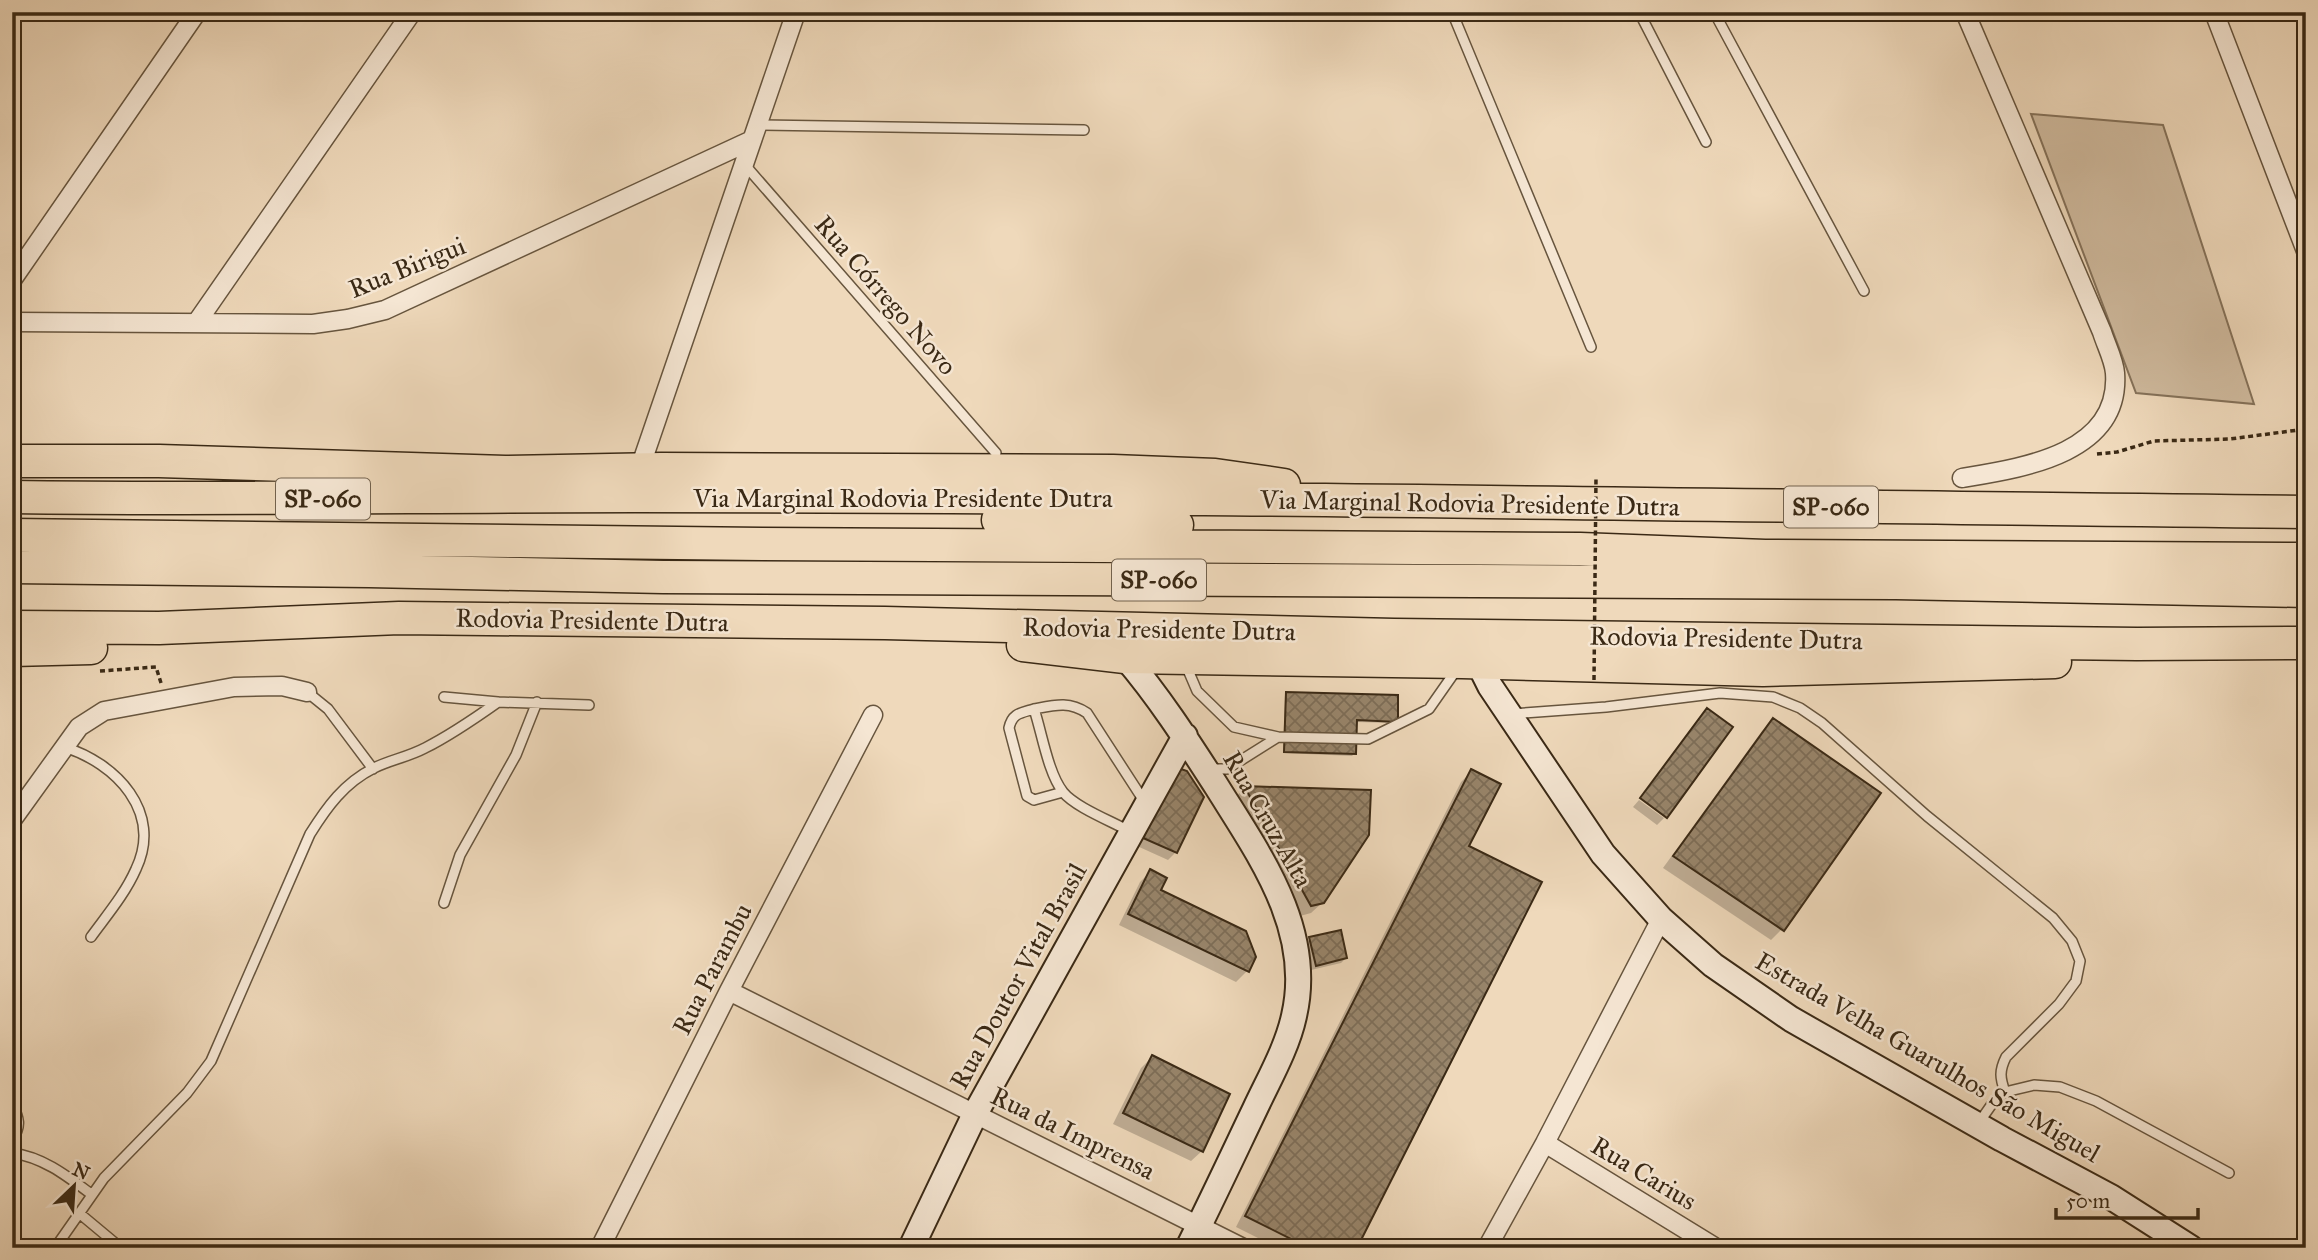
<svg xmlns="http://www.w3.org/2000/svg" width="2318" height="1260" font-family="'IM FELL Great Primer',serif">
  <style>
    .green { fill: #d0bb9f; stroke: #85725a; stroke-width: 2 }
    .shadow { fill: #0003 }
    .building { fill: url(#building-cross-hatch); stroke: #3a2915; stroke-width: 2 }
    .lines { fill: none; stroke-linecap: round; stroke-linejoin: round }
    .lane-casing { stroke: #67553e; stroke-width: 12 }
    .street-casing { stroke: #67553e; stroke-width: 21 }
    .secondary-casing { stroke: #3a2915; stroke-width: 28 }
    .highway-casing { stroke: #3a2915; stroke-width: 35 }
    .path { stroke: #3a2915; stroke-width: 3.5; stroke-dasharray: 5 3.5; stroke-linecap: butt }
    .lane { stroke: #f5e6d3; stroke-width: 9 }
    .street { stroke: #f5e6d3; stroke-width: 18 }
    .secondary { stroke: #f5e6d3; stroke-width: 24 }
    .highway { stroke: #efd9bb; stroke-width: 32 }
    .path-bridge { stroke: #3a2915; stroke-width: 3.5; stroke-dasharray: 5 3.5; stroke-linecap: butt }
    .labels { text-anchor: middle; dominant-baseline: central; stroke-width: 5; stroke-linejoin: round; paint-order: stroke }
    .shield { fill: #f5e6d3; stroke: #72624e; stroke-width: 2 }
    .shield-label { font-size: 24px; font-weight: bold; fill: #3a2915 }
    .street-label { font-size: 26px; fill: #3a2915; stroke: #f5e6d3 }
  </style>
  <defs>
    <pattern id="building-cross-hatch" width="8" height="8" patternUnits="userSpaceOnUse" patternTransform="scale(1.75)"><rect width="8" height="8" fill="#98856b"/><path d="M0 0l8 8M0 8l8-8" fill="none" stroke="#7d6d57"/></pattern>
  </defs>
  <rect width="100%" height="100%" fill="#efd9bb"/>
  <filter id="stains"><feTurbulence type="fractalNoise" baseFrequency=".00286" numOctaves="4"/><feColorMatrix values="0 0 0 0 .2 0 0 0 0 .09 0 0 0 0 .02 0 0 0 .5 -.17"/></filter>
  <radialGradient id="worn" r=".72"><stop offset=".6" stop-color="#630" stop-opacity="0"/><stop offset="1" stop-color="#630" stop-opacity=".3"/></radialGradient>
  <path class="green" d="M 2031,114 L 2163,125 L 2254,404 L 2136,393 Z"/>
  <path class="shadow" d="M 1287,693 L 1397,697 L 1394,723 L 1355,722 L 1354,754 L 1352,756 L 1283,753 L 1285,695 Z
    M 1707,710 L 1641,797 L 1699,718 Z
    M 1773,720 L 1782,929 L 1771,940 L 1663,868 L 1762,731 Z
    M 1472,771 L 1467,846 L 1355,1248 L 1278,1248 L 1236,1227 L 1461,782 Z
    M 1168,784 L 1176,852 L 1168,860 L 1137,846 Z
    M 1245,788 L 1369,792 L 1323,902 L 1311,913 L 1300,916 L 1234,798 Z
    M 1639,800 L 1664,818 L 1657,825 L 1633,807 Z
    M 1150,872 L 1159,890 L 1254,957 L 1247,971 L 1236,982 L 1119,925 L 1140,882 Z
    M 1310,939 L 1346,958 L 1341,963 L 1311,970 L 1305,944 Z
    M 1152,1057 L 1202,1151 L 1191,1161 L 1113,1124 L 1141,1068 Z"/>
  <path class="building" d="M 1286,692 L 1398,695 L 1398,722 L 1357,720 L 1356,754 L 1284,752 Z
    M 1707,708 L 1733,727 L 1667,818 L 1640,798 Z
    M 1773,718 L 1881,793 L 1784,931 L 1673,856 Z
    M 1181,769 L 1187,771 L 1204,797 L 1177,853 L 1143,838 L 1175,774 Z
    M 1471,769 L 1501,784 L 1469,846 L 1542,882 L 1357,1248 L 1309,1248 L 1245,1216 Z
    M 1244,786 L 1371,790 L 1369,835 L 1324,903 L 1311,906 Z
    M 1150,869 L 1167,878 L 1161,890 L 1246,931 L 1256,957 L 1249,972 L 1128,914 Z
    M 1341,930 L 1347,958 L 1316,966 L 1309,937 Z
    M 1152,1055 L 1230,1094 L 1203,1152 L 1123,1113 Z"/>
  <g class="lines">
    <g class="lane-casing">
      <path id="lane" d="M 1452,12 L 1591,347
        M 1639,12 L 1706,142
        M 1714,12 L 1864,291
        M 757,125 L 1084,130
        M 745,165 L 996,453
        M 1185,663 L 1197,691 L 1234,727 L 1278,737
        M 307,692 L 328,709 L 373,769
        M 444,697 L 498,702 L 589,705
        M 1034,709 C 1021,713 1012,713 1009,728 L 1027,796 L 1034,800 L 1063,792
        M 1511,714 L 1606,707 L 1720,693 L 1773,697 L 1800,708 L 1822,723 L 1927,816 L 2053,918 L 2072,941 L 2080,961 L 2076,981 L 2059,1004 L 2006,1057 C 1999,1071 2000,1078 2005,1092
        M 64,747 C 116,763 163,812 136,869 C 125,894 107,915 91,937
        M 1210,769 L 1227,769 L 1278,737 L 1368,739 L 1429,709 L 1457,669
        M 1129,831 C 1111,821 1075,807 1063,792 C 1048,773 1042,733 1034,709 C 1055,705 1069,701 1087,713 L 1144,801
        M 444,903 L 460,855 L 516,755 L 537,702
        M 12,1103 C 19,1118 22,1126 12,1140
        M 1978,1124 L 1992,1104 L 2005,1092 L 2034,1085 L 2060,1087 L 2096,1101 L 2229,1173
        M 12,1153 C 43,1157 67,1176 91,1194
        M 79,1213 L 121,1248
        M 55,1248 L 104,1178 L 187,1093 L 211,1061 L 310,834 C 327,807 344,783 374,768 C 390,760 408,757 425,748 C 451,735 474,719 498,702"/>
    </g>
    <g class="street-casing">
      <path id="street" d="M 2214,12 L 2306,251
        M 12,280 L 197,12
        M 12,322 L 313,324 L 348,319 L 385,310 L 752,140
        M 197,322 L 412,12
        M 643,459 L 796,12
        M 1962,478 C 2022,468 2121,454 2115,373 C 2114,360 2106,345 2102,332 L 1965,12
        M 12,820 L 79,727 L 104,711 L 234,687 L 282,686 L 307,692
        M 729,991 L 1243,1248
        M 1545,1143 L 1716,1248
        M 600,1248 L 729,991 L 873,715
        M 1487,1248 L 1545,1143 L 1661,919"/>
    </g>
    <g class="secondary-casing">
      <path id="secondary" d="M 1125,657 C 1160,698 1188,742 1217,787 C 1260,856 1314,930 1294,1016 C 1287,1048 1269,1079 1255,1109 C 1233,1155 1211,1202 1188,1248
        M 1478,662 L 1490,686 L 1603,854 L 1661,919 L 1713,965 L 1791,1019 L 2002,1139 L 2111,1197 L 2191,1248
        M 911,1248 L 975,1114 L 1185,736"/>
    </g>
    <g class="highway-casing">
      <path id="highway" d="M 12,461 L 159,461 L 505,472 L 661,469 L 1113,471 L 1215,475 L 1284,485
        M 12,497 C 220,500 427,496 635,496 C 1192,496 1749,506 2306,512
        M 998,520 L 1177,525
        M 12,535 L 762,544 L 1580,549 L 1765,556 L 2306,559
        M 12,567 L 369,571 L 663,577 L 1896,583 L 2306,591
        M 12,627 L 159,628 L 399,618 L 885,623 L 1394,635 L 2137,644 L 2306,643
        M 1023,645 L 1125,657 L 1462,662 L 1763,670 L 2055,662
        M 12,650 L 91,648"/>
    </g>
    <path class="path" d="M 2097,454 L 2117,452 L 2154,441 L 2230,439 L 2306,429
      M 100,671 L 156,667 L 161,683"/>
    <use href="#lane" class="lane"/>
    <use href="#street" class="street"/>
    <use href="#secondary" class="secondary"/>
    <use href="#highway" class="highway"/>
    <path class="path-bridge" d="M 1594,680 L 1596,477"/>
  </g>
  <g class="labels">
    <g class="shield">
      <rect x="276" y="478.5" width="94" height="41" rx="5"/>
      <rect x="1784" y="486.5" width="94" height="41" rx="5"/>
      <rect x="1112" y="559.5" width="94" height="41" rx="5"/>
    </g>
    <g class="shield-label">
      <text x="323" y="499">SP-060</text>
      <text x="1831" y="507">SP-060</text>
      <text x="1159" y="580">SP-060</text>
    </g>
    <g class="street-label">
      <text transform="translate(407 267) rotate(-22)">Rua Birigui</text>
      <text transform="translate(886 295) rotate(49)">Rua Córrego Novo</text>
      <text x="903" y="498">Via Marginal Rodovia Presidente Dutra</text>
      <text transform="translate(1470 503) rotate(1)">Via Marginal Rodovia Presidente Dutra</text>
      <text transform="translate(592 620) rotate(1)">Rodovia Presidente Dutra</text>
      <text transform="translate(1159 629) rotate(1)">Rodovia Presidente Dutra</text>
      <text transform="translate(1726 638) rotate(1)">Rodovia Presidente Dutra</text>
      <text transform="translate(1268 819) rotate(60)">Rua Cruz Alta</text>
      <text transform="translate(712 969) rotate(-63)">Rua Parambu</text>
      <text transform="translate(1018 976) rotate(-61)">Rua Doutor Vital Brasil</text>
      <text transform="translate(1928 1057) rotate(30)">Estrada Velha Guarulhos São Miguel</text>
      <text transform="translate(1073 1133) rotate(26)">Rua da Imprensa</text>
      <text transform="translate(1644 1173) rotate(31)">Rua Carius</text>
    </g>
  </g>
  <rect width="2318" height="1260" fill="none" stroke="#efd9bb" stroke-width="42"/>
  <rect x="14" y="14" width="2290" height="1232" fill="none" stroke="#3a2915" stroke-width="3.5"/>
  <rect x="21" y="21" width="2276" height="1218" fill="none" stroke="#3a2915" stroke-width="2"/>
  <g transform="translate(74 1186) rotate(25)" stroke="#f5e6d3" stroke-width="5" paint-order="stroke">
  <path d="M0-5L12 26L0 18L-12 26Z" fill="#3a2915"/>
  <text y="-10" font-size="19" font-weight="bold" text-anchor="middle" fill="#3a2915">N</text>
  </g>
  <path d="M2056 1208v10h142v-10" fill="none" stroke="#3a2915" stroke-width="3.5"/>
  <text x="2066" y="1208" font-size="21" fill="#3a2915" stroke="#f5e6d3" stroke-width="5" paint-order="stroke">50 m</text>
  <rect width="100%" height="100%" filter="url(#stains)"/>
  <rect width="100%" height="100%" fill="url(#worn)"/>
</svg>
